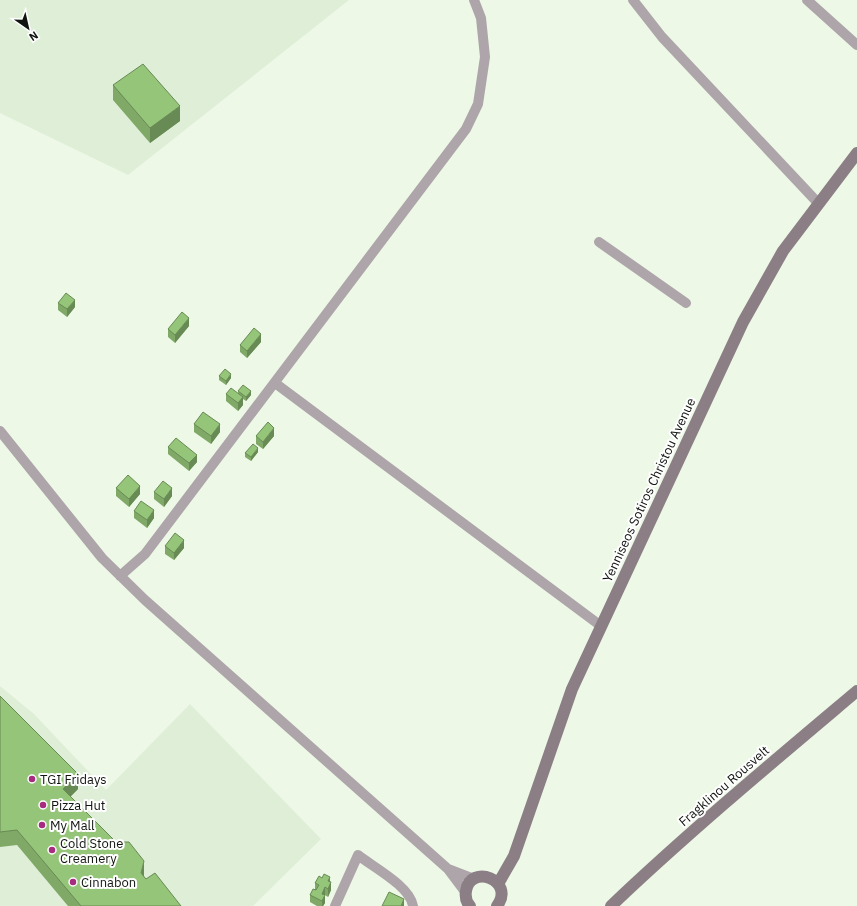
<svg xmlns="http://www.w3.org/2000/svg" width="857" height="906" font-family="'IBM Plex Sans',sans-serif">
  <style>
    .built { fill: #dfefd7 }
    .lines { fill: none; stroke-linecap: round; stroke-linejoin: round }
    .street { stroke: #ada5a9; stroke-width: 10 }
    .secondary { stroke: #8b7f85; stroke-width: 12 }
    .wall { fill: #80a968 }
    .shaded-wall { fill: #688a55 }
    .building { fill: #95c579; stroke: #688a55 }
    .poi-dot { fill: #a72b7e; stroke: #fff; stroke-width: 1.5 }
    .labels { text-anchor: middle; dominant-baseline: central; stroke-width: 4; stroke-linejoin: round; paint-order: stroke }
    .street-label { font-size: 13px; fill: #11150f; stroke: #fff }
    .poi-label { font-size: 13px; fill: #11150f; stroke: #fff; text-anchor: start }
  </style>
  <rect width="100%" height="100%" fill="#edf8e7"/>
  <path class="built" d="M 0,0 L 349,0 L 128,175 L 0,113 Z
    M 0,686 L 34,714 L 106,790 L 190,704 L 321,839 L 253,906 L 0,906 Z"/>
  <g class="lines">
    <path class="street" d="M 633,0 L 662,37 L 819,204
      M 807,0 L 857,45
      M 599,242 L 686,303
      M 275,383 L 601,626
      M 0,431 L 102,558 L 145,600 L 448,869 L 466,893
      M 120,576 L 145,554 L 466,129 L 478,104 L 485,57 L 481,18 L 474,0
      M 448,869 L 474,879
      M 335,906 L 358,855 C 373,867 410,886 413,906"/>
    <path class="secondary" d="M 498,884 L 514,856 L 572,689 L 743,322 L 783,251 L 857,153
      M 470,906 C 466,902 465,897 466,891 C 470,863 516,880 497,906
      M 611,906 C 690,831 774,761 857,691"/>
  </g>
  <path class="wall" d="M 113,85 L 180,121 L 150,143 L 113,100 Z
    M 58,303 L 75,307 L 67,317 L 58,310 Z
    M 189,326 L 175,343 L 168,337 L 168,329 Z
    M 261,342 L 247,358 L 240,352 L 240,345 Z
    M 219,376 L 231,378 L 226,385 L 219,380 Z
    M 238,391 L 251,395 L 246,401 L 243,399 L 243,405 L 238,411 L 226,401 L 226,394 L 238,394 Z
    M 194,424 L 220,432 L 211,444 L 194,432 Z
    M 256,436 L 274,436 L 263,449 L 256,444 Z
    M 168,447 L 197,462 L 189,471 L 168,454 Z
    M 258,452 L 251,461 L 245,457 L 245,453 Z
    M 116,488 L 140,494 L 129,507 L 116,496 Z
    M 154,492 L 172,496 L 164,507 L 154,499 Z
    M 134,511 L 154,518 L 147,528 L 134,518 Z
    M 165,546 L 184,548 L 174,560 L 165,554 Z
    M 0,696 L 78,789 L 70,797 L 146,879 L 181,906 L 68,906 L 17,845 L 0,847 Z
    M 330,882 L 331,890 L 328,897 L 325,895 L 325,903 L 323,906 L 317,906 L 310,902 L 310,895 L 315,890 L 315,883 Z"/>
  <path class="shaded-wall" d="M 180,106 L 180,121 L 150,143 L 150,128 Z
    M 75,300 L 75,307 L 67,317 L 67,309 Z
    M 189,318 L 189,326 L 175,343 L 175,335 Z
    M 261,334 L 261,342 L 247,358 L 247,351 Z
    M 231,374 L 231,378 L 226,385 L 226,381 Z
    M 251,391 L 251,395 L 246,401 L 246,397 Z
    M 243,397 L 243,405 L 238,411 L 238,403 Z
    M 220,424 L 220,432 L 211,444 L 211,436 Z
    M 274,428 L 274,436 L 263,449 L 263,442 Z
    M 258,448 L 258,452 L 251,461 L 251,457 Z
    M 197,455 L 197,462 L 189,471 L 189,463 Z
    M 140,486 L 140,494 L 129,507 L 129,499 Z
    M 172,488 L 172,496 L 164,507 L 164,499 Z
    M 154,510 L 154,518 L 147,528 L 147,520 Z
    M 184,540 L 184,548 L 174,560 L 174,553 Z
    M 78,774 L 78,789 L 63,804 L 63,789 Z
    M 144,861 L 144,876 L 141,888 L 141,873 Z
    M 330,877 L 330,884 L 331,882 L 331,890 L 328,897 L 328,881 Z
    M 325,887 L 325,895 L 322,894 Z
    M 325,895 L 325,903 L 323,906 L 322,906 L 322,901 Z
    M 404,899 L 404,906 L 401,906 Z"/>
  <path class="building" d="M 143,64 L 180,106 L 150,128 L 113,85 Z
    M 66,293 L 75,300 L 67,309 L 58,303 Z
    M 182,312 L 189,318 L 175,335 L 168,329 Z
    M 254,328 L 261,334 L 247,351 L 240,345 Z
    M 225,369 L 231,374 L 226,381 L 219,376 Z
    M 243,385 L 251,391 L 246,397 L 238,391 Z
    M 231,388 L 243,397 L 238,403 L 226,394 Z
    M 203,412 L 220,424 L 211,436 L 194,424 Z
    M 268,422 L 274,428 L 263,442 L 256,436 Z
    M 176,438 L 197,455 L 189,463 L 168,447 Z
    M 253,444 L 258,448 L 251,457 L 245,453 Z
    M 128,475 L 140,486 L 129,499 L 116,488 Z
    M 163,481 L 172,488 L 164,499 L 154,492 Z
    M 141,501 L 154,510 L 147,520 L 134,511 Z
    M 175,533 L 184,540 L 174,553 L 165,546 Z
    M 0,696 L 78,774 L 63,789 L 116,842 L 129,842 L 144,861 L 141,873 L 146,879 L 155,873 L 181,906 L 81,906 L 17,830 L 0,832 Z
    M 324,874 L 330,877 L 328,881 L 331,882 L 328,889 L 325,887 L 322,894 L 325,895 L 322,901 L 310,895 L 313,889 L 316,890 L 319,885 L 315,883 L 319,876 L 322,878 Z
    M 389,892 L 404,899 L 401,906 L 382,906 Z"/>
  <g class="poi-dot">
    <circle cx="32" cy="779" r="4"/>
    <circle cx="43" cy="805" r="4"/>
    <circle cx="42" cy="825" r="4"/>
    <circle cx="52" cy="850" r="4"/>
    <circle cx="73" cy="882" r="4"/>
  </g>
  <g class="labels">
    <g class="street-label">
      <text transform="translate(649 490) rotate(-65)">Yenniseos Sotiros Christou Avenue</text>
      <text transform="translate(724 786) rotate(-41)">Fragklinou Rousvelt</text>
    </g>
    <g class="poi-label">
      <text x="40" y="779">TGI Fridays</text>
      <text x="51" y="805">Pizza Hut</text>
      <text x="50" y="825">My Mall</text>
      <text x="60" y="843">Cold Stone<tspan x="60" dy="15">Creamery</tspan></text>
      <text x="81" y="882">Cinnabon</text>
    </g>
  </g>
  <g transform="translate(28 28) rotate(146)" stroke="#ffffff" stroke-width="3" paint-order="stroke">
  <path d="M0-3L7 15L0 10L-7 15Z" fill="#11150f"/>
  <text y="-6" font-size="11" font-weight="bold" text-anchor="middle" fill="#11150f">N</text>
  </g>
</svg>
